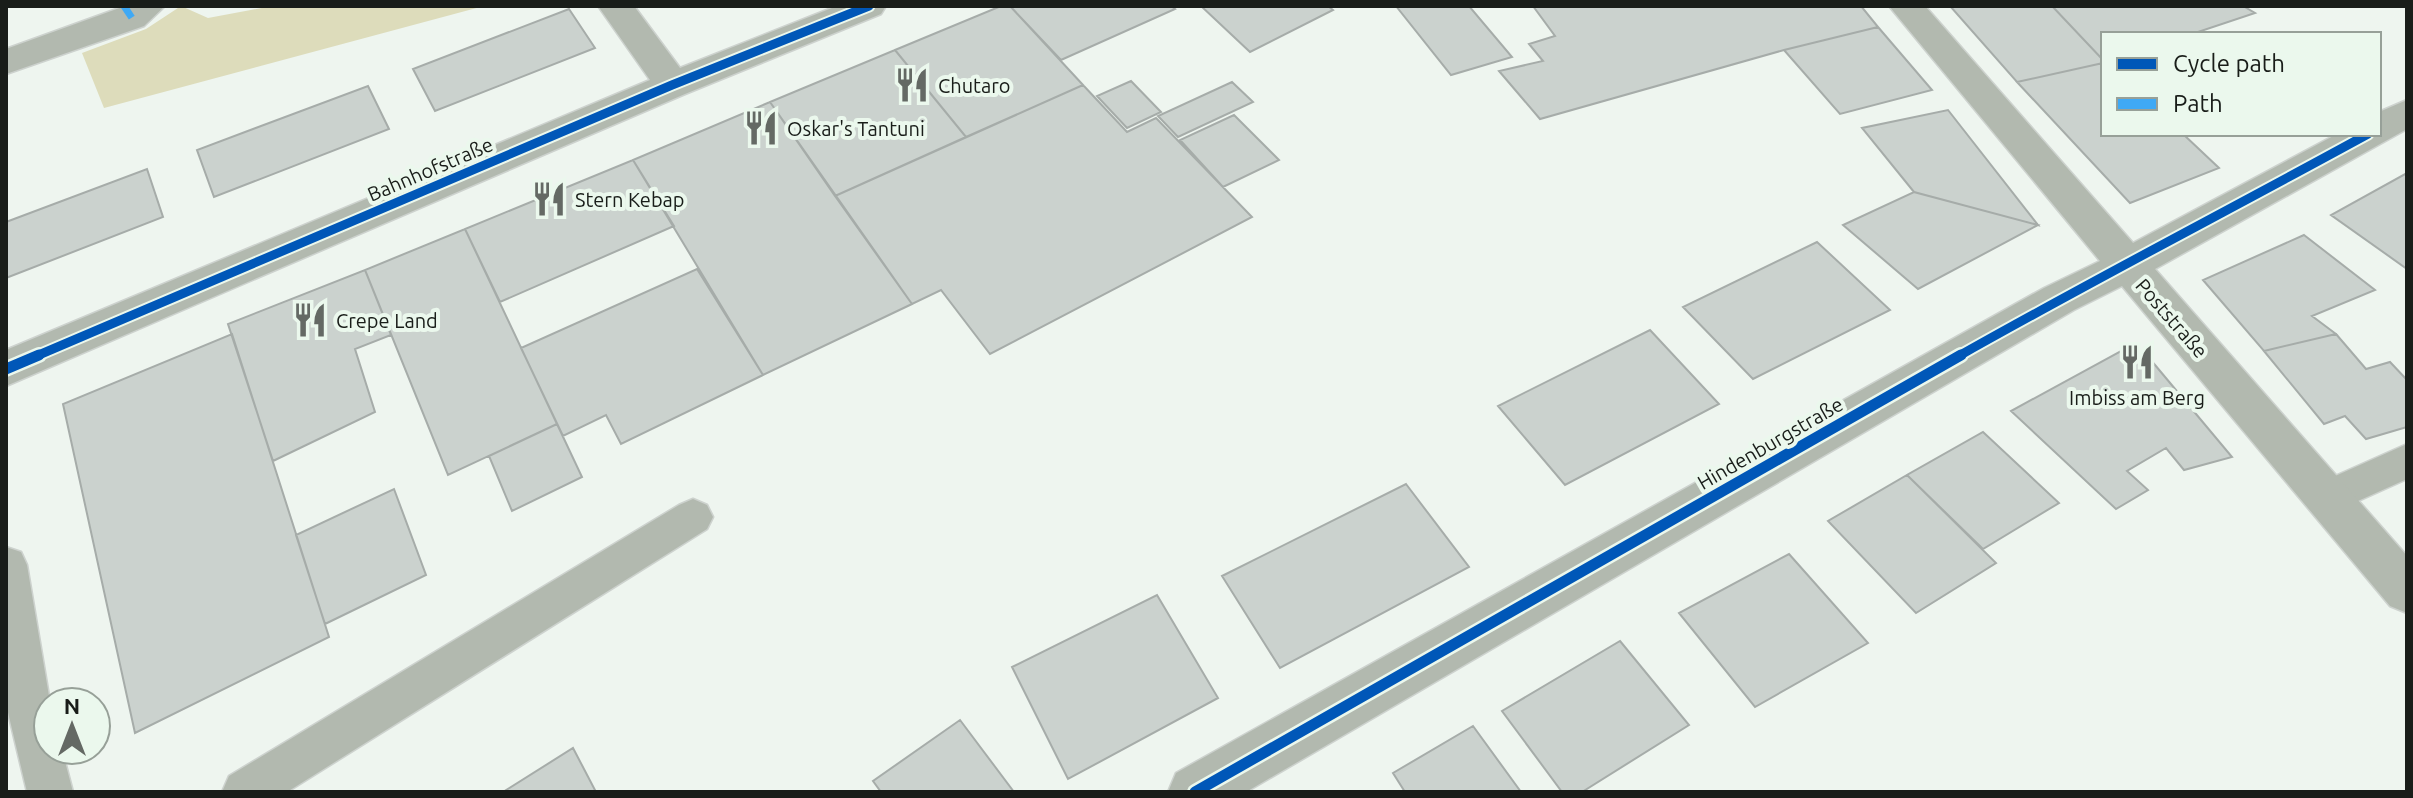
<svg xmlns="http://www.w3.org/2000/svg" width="2413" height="798" font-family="Ubuntu,sans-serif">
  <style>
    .green { fill: #dddcbb }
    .building { fill: #cbd2ce; stroke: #a6aca9; stroke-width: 2 }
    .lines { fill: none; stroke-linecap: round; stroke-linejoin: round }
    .lane-casing { stroke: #cdd2ce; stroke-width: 3 }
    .street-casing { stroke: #cdd2ce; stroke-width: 3 }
    .lane { fill: #b2b9af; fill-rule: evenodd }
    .street { fill: #b2b9af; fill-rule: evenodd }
    .quiet { stroke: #3fa9f5; stroke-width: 7; stroke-dasharray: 14 7; stroke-linecap: butt }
    .cycleway-far1-casing { stroke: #ebf8ed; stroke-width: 13 }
    .cycleway-casing { stroke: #ebf8ed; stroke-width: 16 }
    .cycleway-far1 { stroke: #0057b8; stroke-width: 9 }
    .cycleway { stroke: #0057b8; stroke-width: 11 }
    .labels { text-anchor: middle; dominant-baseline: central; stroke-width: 8; stroke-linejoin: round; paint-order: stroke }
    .poi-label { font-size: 20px; fill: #191d19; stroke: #ebf8ed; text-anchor: start }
    .street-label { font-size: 20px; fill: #191d19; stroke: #ebf8ed }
  </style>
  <rect width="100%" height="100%" fill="#eef5ef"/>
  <path class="green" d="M 181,6 L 208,18 L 272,6 L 484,6 L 104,108 L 82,53 L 146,29 Z"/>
  <path class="building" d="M 1001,6 L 1010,6 L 1083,85 L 966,137 L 895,50 Z
    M 1010,6 L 1171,6 L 1175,9 L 1061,60 Z
    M 1201,6 L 1328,6 L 1333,10 L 1250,52 Z
    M 1396,6 L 1469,6 L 1512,57 L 1451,75 Z
    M 1533,6 L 1861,6 L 1878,27 L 1784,50 L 1540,119 L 1499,71 L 1543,61 L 1529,44 L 1555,36 Z
    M 1950,6 L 2052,6 L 2103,60 L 2103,63 L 2017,82 Z
    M 2052,6 L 2243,6 L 2255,13 L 2192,34 L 2103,34 L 2103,60 Z
    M 569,9 L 595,48 L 435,111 L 413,69 Z
    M 1878,27 L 1932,90 L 1840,114 L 1784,50 Z
    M 895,50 L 966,137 L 835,196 L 770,102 Z
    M 2103,63 L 2103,134 L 2183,134 L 2219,168 L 2130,203 L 2017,82 Z
    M 1131,81 L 1161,112 L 1127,128 L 1097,96 Z
    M 1232,82 L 1253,102 L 1178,137 L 1158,116 Z
    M 1083,85 L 1127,132 L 1156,118 L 1252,217 L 990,354 L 941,290 L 912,304 L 835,196 Z
    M 368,86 L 389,129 L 214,197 L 197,150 Z
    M 770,102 L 912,304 L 763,375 L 633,160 Z
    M 1948,110 L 2038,225 L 1914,192 L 1862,128 Z
    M 1234,115 L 1279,160 L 1223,187 L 1180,140 Z
    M 633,160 L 674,226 L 500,302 L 465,229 Z
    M 147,169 L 163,217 L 6,278 L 6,222 Z
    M 2407,173 L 2407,269 L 2331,215 Z
    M 1914,192 L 2038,225 L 1918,289 L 1843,225 Z
    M 465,229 L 557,424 L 448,475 L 365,270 Z
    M 2304,235 L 2375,290 L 2312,316 L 2336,334 L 2264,351 L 2203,280 Z
    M 1817,242 L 1890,310 L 1753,379 L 1683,307 Z
    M 697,269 L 763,375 L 621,444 L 606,415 L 563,436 L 521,348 Z
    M 365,270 L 391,335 L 355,349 L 375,412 L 273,461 L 228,324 Z
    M 1650,330 L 1719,404 L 1565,485 L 1498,406 Z
    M 232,334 L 329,637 L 135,733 L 63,404 Z
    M 2336,334 L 2366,369 L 2390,362 L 2407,380 L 2407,427 L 2366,439 L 2345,416 L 2324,424 L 2264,351 Z
    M 2121,351 L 2150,359 L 2232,457 L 2184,470 L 2166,448 L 2127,471 L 2148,490 L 2116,509 L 2011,411 Z
    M 557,424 L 582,477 L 512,511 L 489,456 Z
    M 1983,432 L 2059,503 L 1983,549 L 1907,475 Z
    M 1907,475 L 1996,563 L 1916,613 L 1828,521 Z
    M 1406,484 L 1469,567 L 1280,668 L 1222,576 Z
    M 394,489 L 426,575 L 325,624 L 296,535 Z
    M 1789,554 L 1868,643 L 1755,707 L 1679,613 Z
    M 1157,595 L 1218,698 L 1068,779 L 1012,667 Z
    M 1620,641 L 1689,725 L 1582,792 L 1562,792 L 1502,711 Z
    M 960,720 L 1014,792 L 881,792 L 873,781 Z
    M 1473,726 L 1521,792 L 1405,792 L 1393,773 Z
    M 573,748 L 596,792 L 503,792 Z"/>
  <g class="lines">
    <g class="lane-casing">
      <path id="lane" d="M 2407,444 L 2407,479 L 2329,514 L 2315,509 L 2309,497 L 2315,485 Z
        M 693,499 L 707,505 L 713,517 L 707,529 L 287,792 L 222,792 L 229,776 L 679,505 Z
        M 6,547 L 21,552 L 27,565 L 50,702 L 48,750 L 62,750 L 73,792 L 27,792 L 6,704 Z"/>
    </g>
    <g class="street-casing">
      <path id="street" d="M 125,6 L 165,6 L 144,26 L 6,74 L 6,49 Z
        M 598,6 L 634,6 L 680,68 L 837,6 L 886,6 L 881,14 L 685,94 L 6,386 L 6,350 L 650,80 Z
        M 1889,6 L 1925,6 L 2133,243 L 2337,134 L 2379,134 L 2379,112 L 2407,100 L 2407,129 L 2155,269 L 2407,556 L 2407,613 L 2390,606 L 2122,286 L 2074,310 L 1246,792 L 1168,792 L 1176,773 L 2044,288 L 2100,261 Z"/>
    </g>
    <use href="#lane" class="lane"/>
    <use href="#street" class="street"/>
    <path class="quiet" d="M 124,6 L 132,18"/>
    <g class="cycleway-far1-casing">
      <path id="cycleway-far1" d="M 34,357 L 672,85 L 869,6
        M 1957,357 C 2093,280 2231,209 2368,134"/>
    </g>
    <g class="cycleway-casing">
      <path id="cycleway" d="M 6,369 L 39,355
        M 1195,792 L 1961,355"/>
    </g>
    <use href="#cycleway-far1" class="cycleway-far1"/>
    <use href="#cycleway" class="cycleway"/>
  </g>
  <defs>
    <g id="restaurant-bare" transform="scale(2.76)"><path d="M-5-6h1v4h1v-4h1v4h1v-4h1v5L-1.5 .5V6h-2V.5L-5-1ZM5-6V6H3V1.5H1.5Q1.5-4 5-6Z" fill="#646964" stroke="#ebf8ed" stroke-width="2.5" paint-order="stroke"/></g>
  </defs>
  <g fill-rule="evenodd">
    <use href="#restaurant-bare" x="912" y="85"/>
    <use href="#restaurant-bare" x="761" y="128"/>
    <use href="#restaurant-bare" x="549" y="199"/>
    <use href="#restaurant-bare" x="310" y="320"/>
    <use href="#restaurant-bare" x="2137" y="362"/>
  </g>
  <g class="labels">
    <g class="poi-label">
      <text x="938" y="85">Chutaro</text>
      <text x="787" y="128">Oskar's Tantuni</text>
      <text x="575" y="199">Stern Kebap</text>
      <text x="336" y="320">Crepe Land</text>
      <text x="2137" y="397" text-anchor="middle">Imbiss am Berg</text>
    </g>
    <g class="street-label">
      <text transform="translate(430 169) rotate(-23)">Bahnhofstraße</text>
      <text transform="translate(2172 318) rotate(49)">Poststraße</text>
      <text transform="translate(1770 443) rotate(-30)">Hindenburgstraße</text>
    </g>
  </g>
  <rect width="2413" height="798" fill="none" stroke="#191d19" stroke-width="16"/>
  <rect x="2101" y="32" width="280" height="104" fill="#ebf8ed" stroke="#97a098" stroke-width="2"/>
  <rect x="2117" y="58" width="40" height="12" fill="#0057b8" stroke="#97a098" stroke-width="2"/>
  <text x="2173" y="72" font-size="24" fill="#191d19">Cycle path</text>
  <rect x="2117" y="98" width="40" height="12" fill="#3fa9f5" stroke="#97a098" stroke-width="2"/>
  <text x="2173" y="112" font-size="24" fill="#191d19">Path</text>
  <g transform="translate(72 726)"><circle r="38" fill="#ebf8ed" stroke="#97a098" stroke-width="2"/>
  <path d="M0-6L14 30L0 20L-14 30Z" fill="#646964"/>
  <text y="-12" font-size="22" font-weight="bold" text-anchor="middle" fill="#191d19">N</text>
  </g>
</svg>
